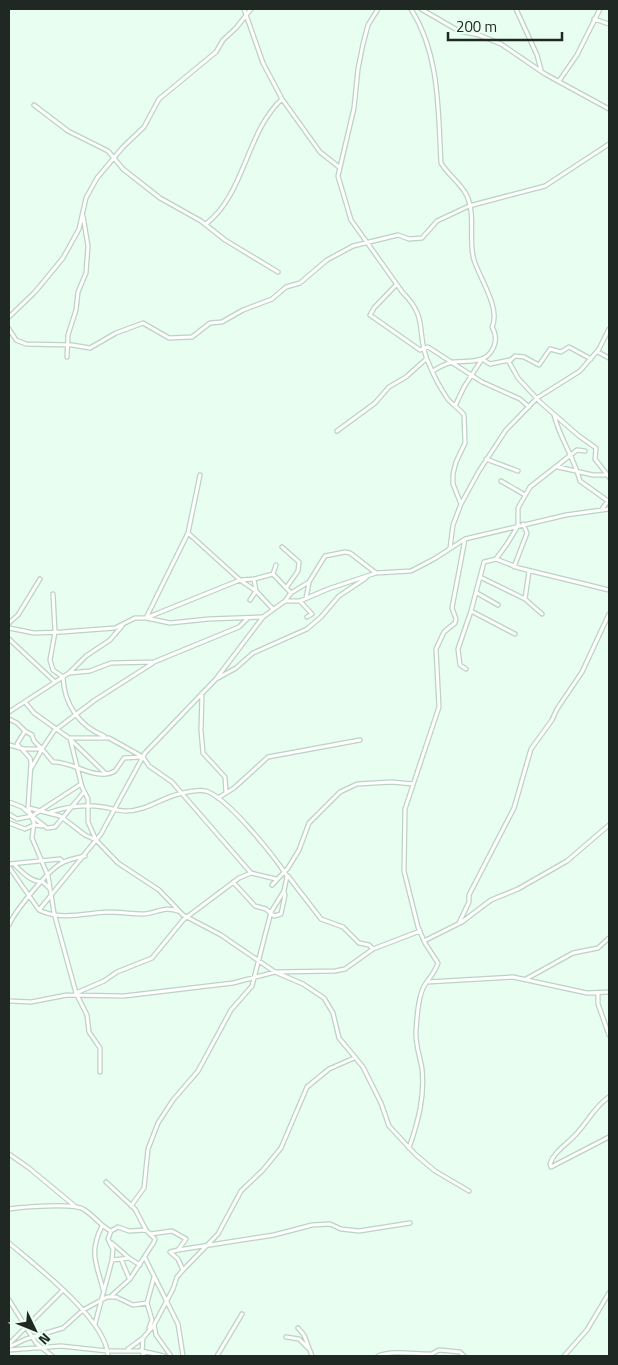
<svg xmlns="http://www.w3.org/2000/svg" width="618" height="1365" font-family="'Titillium Web',sans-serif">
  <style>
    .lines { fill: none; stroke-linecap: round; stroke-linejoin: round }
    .street-casing { stroke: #bcd2c4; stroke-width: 5.5 }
    .street { stroke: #fff; stroke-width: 3 }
  </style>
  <rect width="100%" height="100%" fill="#e7fef0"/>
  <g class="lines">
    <g class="street-casing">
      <path id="street" d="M 244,9 L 263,63 L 282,99 L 320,152 L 339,167
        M 378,9 L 368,25 L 363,44 L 358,69 L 354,108 L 338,176 L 351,220 L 403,293 C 430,319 415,336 429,364 C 433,374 441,389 447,398 C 452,405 459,408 464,415 L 465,443 L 456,462 L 453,474 L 453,484 L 461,504
        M 411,9 C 440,55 438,110 441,163 C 448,175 461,183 467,196 C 476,216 468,241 474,260 C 480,279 501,309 492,327 C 500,340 493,357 478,360 C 470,362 462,361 454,362 C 447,363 439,367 433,371
        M 421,9 L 459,31 L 479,35 L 501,44 L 545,74 L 609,109
        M 516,9 L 537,55 L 541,70
        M 594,19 L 609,24
        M 559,81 L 577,55 L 600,9
        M 34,105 L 68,131 L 108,151 L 123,169 L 160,198 L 201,221 L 225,240 L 278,272
        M 206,224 C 245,194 246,132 282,99
        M 396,285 L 374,308 L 370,315 L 420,350 L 428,347 L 482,382 L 520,399 L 529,407
        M 9,317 L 35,292 L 63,258 L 79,229 L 86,198 L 97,178 L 123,147 L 144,127 L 159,99 L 216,52 L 223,40 L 236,28 L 251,9
        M 9,329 L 16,340 L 26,344 L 72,345 L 90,348 L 116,333 L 143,323 L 169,338 L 192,337 L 210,323 L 222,322 L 243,310 L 272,299 L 286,287 L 300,283 L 327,260 L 353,246 L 398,235 L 409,239 L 422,238 L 437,221 L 469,206 L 545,186 L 609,144
        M 598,352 L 609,358
        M 67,357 L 68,335 L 76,310 L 78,292 L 86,273 L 88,246 L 83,216
        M 591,359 L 569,347 L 561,352 L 550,349 L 539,365 L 524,357 L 515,356 L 509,362 L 518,378 L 540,402 L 579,436 L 596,448 L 595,459 L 609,477
        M 455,406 L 464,387 L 482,359 L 490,364 L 510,360
        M 554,415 C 560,439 574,457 580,481 L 608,501 L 602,509
        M 337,431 L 375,403 L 389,387 L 406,377 L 426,359
        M 486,459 L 518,471
        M 558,467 L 593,475 L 606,475
        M 501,481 L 525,495
        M 188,533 L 240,580 L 256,591 L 273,609
        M 282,547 L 299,562 L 298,571 L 286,588
        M 450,548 L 453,525 L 461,504 L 479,471 L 506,430 L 537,398 L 580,371 L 599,349 L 609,329
        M 496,559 L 519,568 L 609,590
        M 276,565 L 273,574 L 291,593
        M 514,567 L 527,533 L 523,524
        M 480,577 L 525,599 L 542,614
        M 477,593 L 498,605
        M 53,594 L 55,632 L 50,660 L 53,670 L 63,677 C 64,704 79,726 104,736
        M 306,598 L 309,583
        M 525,599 L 529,571
        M 250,600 L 256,591 L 254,579 L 273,574
        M 285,601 L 291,593 L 309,582 L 325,556 L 345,552 L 350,553 L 376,573
        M 300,601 L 312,614 L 307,617
        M 146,618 L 188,533 L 200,475
        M 146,618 L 240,580 L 254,579
        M 9,623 L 18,615 L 40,579
        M 9,628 L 34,633 L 62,632 L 115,628 L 135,618 L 146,618 L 170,623 L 209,619 L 262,617
        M 515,634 L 471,611 L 484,562 L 496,559 L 507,544 L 518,526 L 518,508 L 530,487 L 577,450 L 585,451
        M 9,639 L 54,681
        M 466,669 L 460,665 L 458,649 L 471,611
        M 69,673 L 90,671 L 111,663 L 154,662 L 239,627 L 248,618
        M 218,678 L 236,668 L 253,653 L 307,629 L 321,617 L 339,596 L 366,578
        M 202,693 L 201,730 L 203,753 L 225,777 L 226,793
        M 25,702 L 34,713 L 69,738 L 109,738 L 143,757 L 149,766 L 172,782 L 251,873 L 276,879
        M 9,712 L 69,673 L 86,656 L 110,640 L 122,626
        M 9,719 L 17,723 L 25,731 L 17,744 L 30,758 L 31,763 L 28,808 L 34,823 L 32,838 L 48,876 L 54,913 L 76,993 L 87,1015 L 89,1032 L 100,1048 L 100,1072
        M 25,731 L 32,735 L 34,741 L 42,749 L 32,767
        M 72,741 L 105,773
        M 9,745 L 24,749 L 42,749 L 53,762 C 73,761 96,782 115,771 L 124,758 L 142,757
        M 42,749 L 54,731 L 95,700 L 153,663
        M 218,798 L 234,788 L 268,757 L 360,740
        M 9,802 L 22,807 L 30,814
        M 29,808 L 60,816 L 85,835 L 96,840 L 88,822 L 88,799 L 82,787 L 70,738
        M 51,812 C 68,806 85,804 103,807 C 110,808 118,811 126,811 C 146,811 161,798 179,794 C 187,792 198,789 206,791 C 228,798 274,856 287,876 L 284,891 L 271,912 L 252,986 L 231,1010 L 198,1071 L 173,1100 L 158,1123 L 148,1149 L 144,1188 L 131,1206
        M 9,814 L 17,819 L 32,816 L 81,784
        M 33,817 L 47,828 L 55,827 L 84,792
        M 9,823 L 25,829 L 34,825 L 42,826
        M 96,840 L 118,863 L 159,890 L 183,915 L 221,935 L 275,972 L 303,984 L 324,998 L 333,1013 L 339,1038 L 363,1067 L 381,1103 L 389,1126 L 416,1155 L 435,1171 L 469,1191
        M 9,864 L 60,859 L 63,862
        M 15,865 C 24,874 30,881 43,882 L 49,888
        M 9,867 L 39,910 L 101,834 L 145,753 L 216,679 L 263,617 L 285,601 L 300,601 L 328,589 L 376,573 L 411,571 L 434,559 L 465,539
        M 233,882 L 255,906 L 266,909 L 274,916 L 281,914 L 285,895 L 284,892
        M 272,885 L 288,868 L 299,850 L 309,823 L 340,792 L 357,784 L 392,782 L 413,784
        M 39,910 C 61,921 86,913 108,912 C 120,912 132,914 144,914 C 157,913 164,906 178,911
        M 459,923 L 469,902 L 469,895 L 514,808 L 531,749 L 552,720 L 557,709 L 582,672 L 609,614
        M 9,925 C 15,911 48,870 62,863 C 69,859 77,858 85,856
        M 424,941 L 462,922 L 491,900 L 518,889 L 567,861 L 609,825
        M 373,949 L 420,931
        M 526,979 L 573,953 L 598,948 L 609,938
        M 427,982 L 513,977 L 587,993 L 609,992
        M 76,993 L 104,981 L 117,972 L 152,958 L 183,920 L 239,878 L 251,873
        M 598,993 L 598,1004 L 609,1035
        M 67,995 L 124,996 L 233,983 L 275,972 L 335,971 L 345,969 L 373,949 L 369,945 L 359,943 L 343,927 L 321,919 L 288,876
        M 9,1001 L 31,1002 L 67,995
        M 609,1097 C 595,1106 589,1120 578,1132 C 569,1143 554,1151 550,1164 L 551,1167 L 609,1137
        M 409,1148 C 418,1122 425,1097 422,1069 C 420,1056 415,1044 416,1031 C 417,1017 418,994 426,983 C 431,976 435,972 438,963 L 425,943 L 418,927 L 404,871 L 405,809 L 439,707 L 436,649 L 444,632 L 455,623 L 456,619 L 452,608 L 465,539 L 566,515 L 609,509
        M 9,1154 L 29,1168 L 76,1207
        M 106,1182 L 135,1209 L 146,1230
        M 9,1209 C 22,1207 73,1203 83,1209 C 94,1215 100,1226 111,1231 L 118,1227 L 129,1231 L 146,1230 L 155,1239 L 154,1242 L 130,1279 L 110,1297
        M 102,1226 C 89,1252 96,1263 103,1289
        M 9,1243 C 36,1266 106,1319 108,1356
        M 112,1243 L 129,1258
        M 178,1250 L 274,1235 L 312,1225 L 330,1224 L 341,1229 L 359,1231 L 410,1223
        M 145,1258 L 178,1324 L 183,1356
        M 121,1259 L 129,1258 L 140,1265
        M 112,1260 L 121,1259 L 129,1278
        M 183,1270 L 218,1234 L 241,1191 L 263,1170 L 281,1148 L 307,1087 L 329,1069 L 354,1058
        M 9,1300 L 36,1343 L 52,1356
        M 95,1324 L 112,1260 L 113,1249 L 108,1239 L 111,1231
        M 154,1325 L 156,1335 L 171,1356
        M 149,1328 L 152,1320 L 147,1303 L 154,1277
        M 298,1328 L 304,1335 L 312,1356
        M 286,1337 L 299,1339 L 309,1349
        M 143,1338 L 142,1351 L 144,1356
        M 9,1344 L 63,1290
        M 9,1347 L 26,1339 L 63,1328 L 83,1310 L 107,1297 L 116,1297 L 133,1305 L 147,1303
        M 128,1349 L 143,1338 L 154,1325 L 173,1289 L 177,1277 L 183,1270 L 178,1259 L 170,1252 L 178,1250 L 186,1239 L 172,1231 L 150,1234
        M 9,1350 L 61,1346 L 107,1351 L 142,1351 L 164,1356
        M 460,1352 L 464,1356
        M 430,1355 L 439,1350 L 460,1352
        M 217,1356 L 242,1314
        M 378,1356 C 393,1350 414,1354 430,1354
        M 564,1356 L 587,1330 L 609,1293"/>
    </g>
    <use href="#street" class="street"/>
  </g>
  <rect width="618" height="1365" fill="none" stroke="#202823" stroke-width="20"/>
  <g transform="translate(35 1330) rotate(133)" stroke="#e7fef0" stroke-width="4" paint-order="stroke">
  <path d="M0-4L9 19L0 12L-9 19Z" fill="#202823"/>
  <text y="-8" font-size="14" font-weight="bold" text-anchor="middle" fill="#202823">N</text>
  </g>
  <path d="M448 32v8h114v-8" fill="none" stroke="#202823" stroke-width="2.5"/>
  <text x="456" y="32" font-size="15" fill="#202823" stroke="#e7fef0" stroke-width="4" paint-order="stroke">200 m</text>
</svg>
